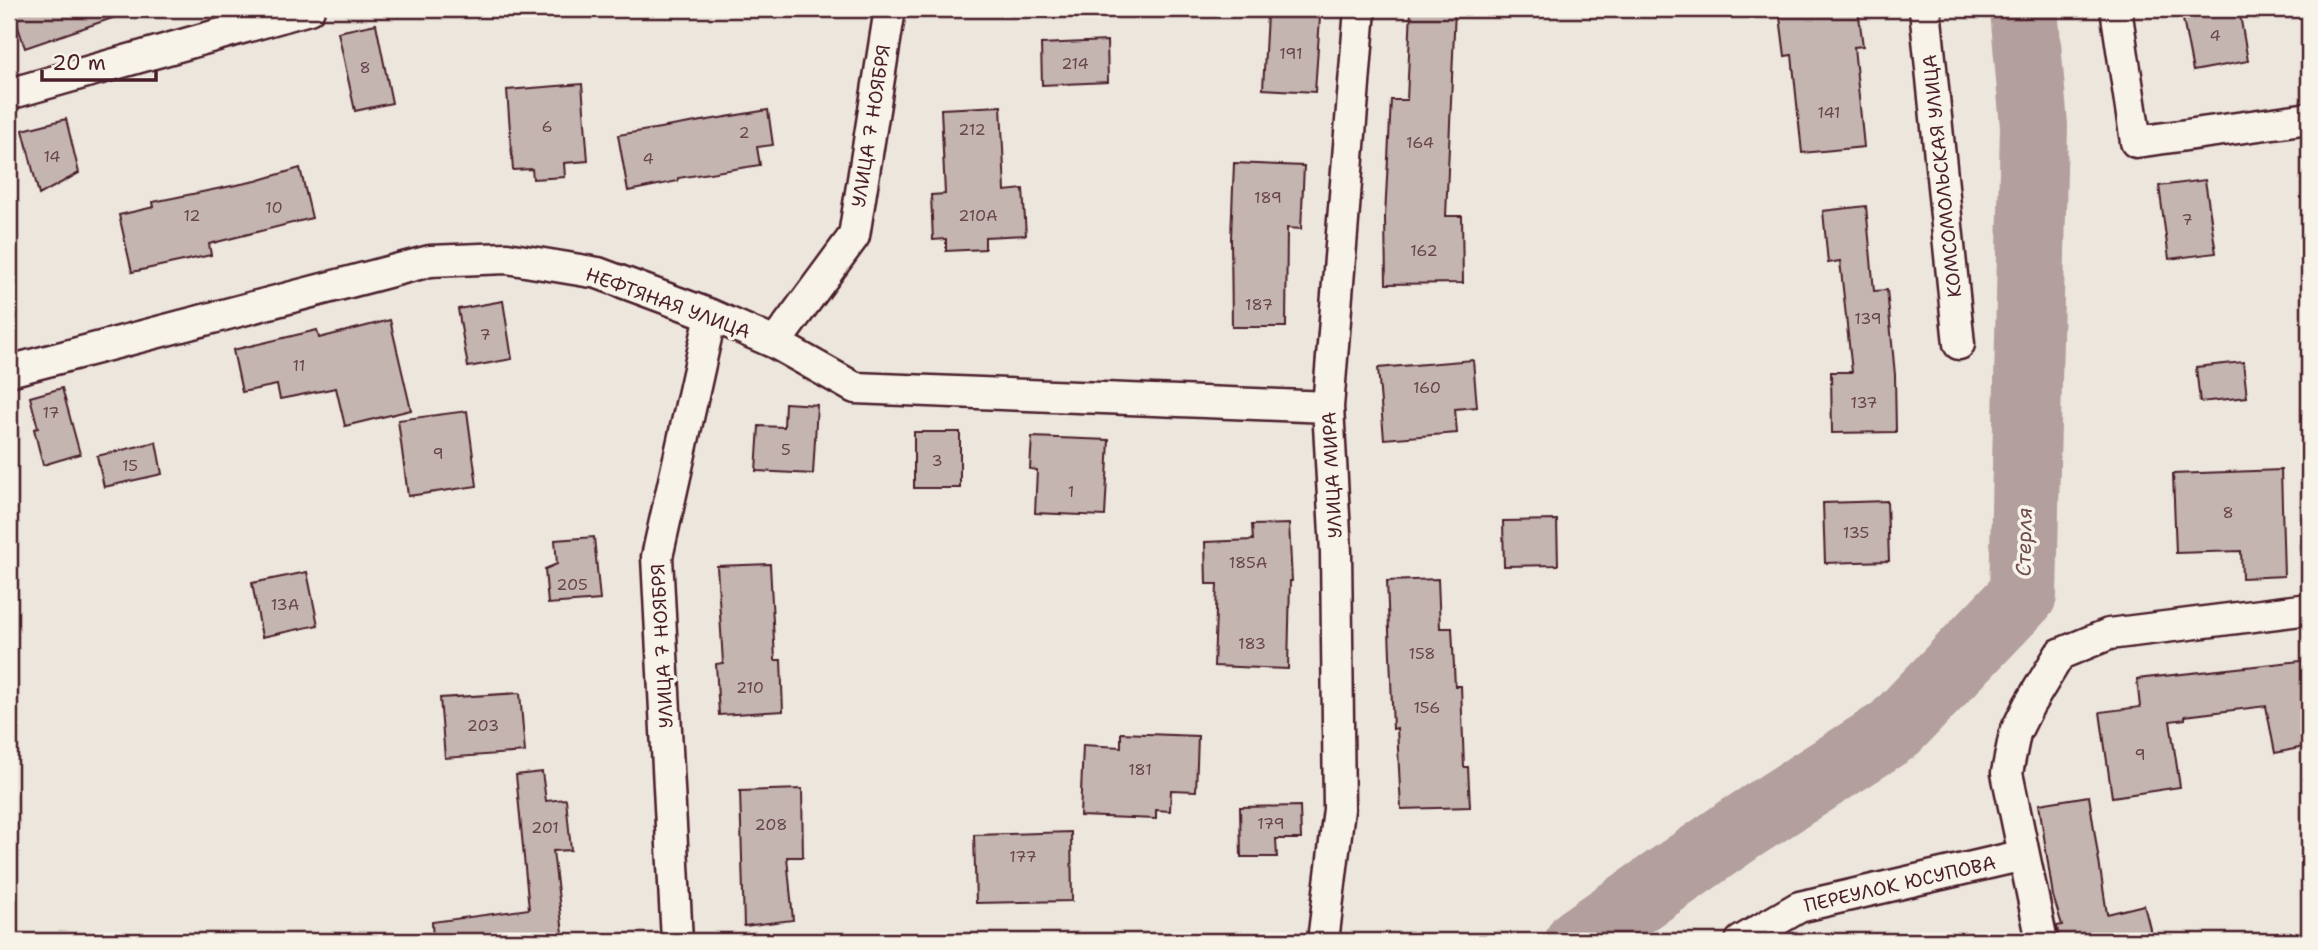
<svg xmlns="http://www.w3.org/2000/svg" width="2318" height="950" font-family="'Shantell Sans',sans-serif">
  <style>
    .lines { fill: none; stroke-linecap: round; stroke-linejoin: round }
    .river { stroke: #b39f9d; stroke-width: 68 }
    .building { fill: #c4b5b0; stroke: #4a1f2b; stroke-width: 2 }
    .minor-casing { stroke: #4a1f2b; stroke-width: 35 }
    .minor { stroke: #f7f3e8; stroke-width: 30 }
    .labels { text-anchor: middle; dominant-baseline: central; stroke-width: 7; stroke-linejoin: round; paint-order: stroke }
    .number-label { font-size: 16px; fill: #68444c }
    .street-label { font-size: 19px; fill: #4a1f2b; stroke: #f7f3e8 }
    .water-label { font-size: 21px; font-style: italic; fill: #6f4c53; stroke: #f7f3e8 }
  </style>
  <rect width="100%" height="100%" fill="#ece6dd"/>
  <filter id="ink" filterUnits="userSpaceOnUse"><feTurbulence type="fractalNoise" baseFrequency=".0143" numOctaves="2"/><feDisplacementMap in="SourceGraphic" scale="14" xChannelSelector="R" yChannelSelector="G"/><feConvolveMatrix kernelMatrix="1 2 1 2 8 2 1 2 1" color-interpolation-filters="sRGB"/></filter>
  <g filter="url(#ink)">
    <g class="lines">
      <path class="river" d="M 1579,941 L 1737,831 L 1894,730 L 2023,595 L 2034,126 L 2024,9"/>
    </g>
    <path class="building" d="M 12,9 L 123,9 L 124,14 L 25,48 Z
      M 1411,9 L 1455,9 L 1446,216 L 1462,216 L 1463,283 L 1386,284 L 1385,217 L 1391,100 L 1407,100 Z
      M 1779,9 L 1858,9 L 1863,46 L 1854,47 L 1864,147 L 1802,153 L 1792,55 L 1785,56 Z
      M 2181,9 L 2239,9 L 2248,61 L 2193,71 Z
      M 1267,14 L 1320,17 L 1315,92 L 1263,89 Z
      M 376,24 L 392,103 L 355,111 L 338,32 Z
      M 1107,41 L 1108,82 L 1042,85 L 1041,44 Z
      M 582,84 L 588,161 L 564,163 L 565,177 L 533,179 L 532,169 L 513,170 L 507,90 Z
      M 1001,106 L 1005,191 L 1023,189 L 1026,235 L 985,237 L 985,249 L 946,251 L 946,239 L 933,240 L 931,195 L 945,194 L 941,109 Z
      M 768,110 L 773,145 L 757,147 L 760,165 L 678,178 L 678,181 L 628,191 L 618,135 Z
      M 66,119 L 79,173 L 39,195 L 23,130 Z
      M 1234,163 L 1304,166 L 1301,229 L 1287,228 L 1286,327 L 1232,327 L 1231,238 Z
      M 300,168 L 312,218 L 209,244 L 211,255 L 132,272 L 119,215 L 154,207 L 153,202 L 256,181 Z
      M 2205,180 L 2216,253 L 2169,259 L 2159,186 Z
      M 1866,206 L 1874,291 L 1887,290 L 1895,375 L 1896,432 L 1832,433 L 1831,372 L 1852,372 L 1840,261 L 1828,263 L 1823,211 Z
      M 503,301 L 512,359 L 468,367 L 458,309 Z
      M 390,320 L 411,410 L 345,426 L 336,388 L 280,399 L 277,385 L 242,392 L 233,350 L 317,330 L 319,338 Z
      M 1473,360 L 1477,407 L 1455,409 L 1457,433 L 1384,439 L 1378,368 Z
      M 2243,362 L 2247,397 L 2200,402 L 2196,367 Z
      M 62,388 L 80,454 L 43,465 L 34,429 L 38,428 L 30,397 Z
      M 785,403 L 817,405 L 813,474 L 756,471 L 759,426 L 784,427 Z
      M 467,411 L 477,486 L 408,496 L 398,420 Z
      M 914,432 L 960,432 L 960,488 L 914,488 Z
      M 1032,437 L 1109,440 L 1105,516 L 1035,513 L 1037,470 L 1030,469 Z
      M 156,442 L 162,474 L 104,487 L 97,456 Z
      M 2281,470 L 2284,576 L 2242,578 L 2241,551 L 2176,553 L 2173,474 Z
      M 1887,501 L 1889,561 L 1825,563 L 1823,503 Z
      M 1557,520 L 1558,565 L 1504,566 L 1503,521 Z
      M 1289,524 L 1292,581 L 1290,581 L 1288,669 L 1214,666 L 1217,584 L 1206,584 L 1205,542 L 1253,540 L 1252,525 Z
      M 594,537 L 600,600 L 548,604 L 545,569 L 557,564 L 555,540 Z
      M 770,564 L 775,660 L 781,660 L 783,711 L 719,715 L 716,664 L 723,663 L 717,566 Z
      M 307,572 L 318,625 L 262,637 L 252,583 Z
      M 1438,579 L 1440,628 L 1452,628 L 1455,686 L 1461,686 L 1464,767 L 1468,767 L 1470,807 L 1401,809 L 1397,728 L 1393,729 L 1387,581 Z
      M 2309,660 L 2309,746 L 2275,753 L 2266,706 L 2185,716 L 2185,719 L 2170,721 L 2180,787 L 2112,797 L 2100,712 L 2140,707 L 2137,679 Z
      M 520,693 L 525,752 L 445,758 L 440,698 Z
      M 1121,733 L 1198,736 L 1196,791 L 1171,790 L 1170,811 L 1156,810 L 1156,819 L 1080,816 L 1083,745 L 1121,747 Z
      M 542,772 L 546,801 L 566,799 L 571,850 L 553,851 L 564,941 L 433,941 L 432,922 L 529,909 L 516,775 Z
      M 802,789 L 803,857 L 787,857 L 793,920 L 744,926 L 740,791 Z
      M 2089,796 L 2107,914 L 2144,905 L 2153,941 L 2059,941 L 2057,926 L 2062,925 L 2053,896 L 2039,804 Z
      M 1300,806 L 1301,839 L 1276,839 L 1277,857 L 1241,857 L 1240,807 Z
      M 1071,832 L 1072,901 L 976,903 L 974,835 Z"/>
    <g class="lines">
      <g class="minor-casing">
        <path id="minor" d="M 1925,9 L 1959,344
          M 2116,9 L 2136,142 L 2309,118
          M 9,94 L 309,9
          M 775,343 L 854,236 L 890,9
          M 9,371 L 430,261 L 507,258 L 598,273 L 711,315 L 775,343 L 855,388 L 1328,407
          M 677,941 L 657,557 L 711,315
          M 1323,941 L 1339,809 L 1336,552 L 1328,407 L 1360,9
          M 1741,941 L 1799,907 L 2024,855
          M 2042,941 L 2007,773 L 2015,733 L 2029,705 L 2060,654 L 2109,634 L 2309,609"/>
      </g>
      <use href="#minor" class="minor"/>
    </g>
  </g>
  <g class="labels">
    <g class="number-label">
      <text x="2215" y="35">4</text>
      <text x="1291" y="53">191</text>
      <text x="1075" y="63">214</text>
      <text x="365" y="67">8</text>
      <text x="1829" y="112">141</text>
      <text x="547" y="126">6</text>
      <text x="972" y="129">212</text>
      <text x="744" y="132">2</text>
      <text x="1420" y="142">164</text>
      <text x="52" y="156">14</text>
      <text x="648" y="158">4</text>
      <text x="1268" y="197">189</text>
      <text x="274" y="207">10</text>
      <text x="192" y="215">12</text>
      <text x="978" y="215">210А</text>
      <text x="2187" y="219">7</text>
      <text x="1424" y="250">162</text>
      <text x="1259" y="304">187</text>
      <text x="1868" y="318">139</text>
      <text x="485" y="334">7</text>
      <text x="299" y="365">11</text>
      <text x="1427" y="387">160</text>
      <text x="1864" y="402">137</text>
      <text x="51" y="412">17</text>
      <text x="786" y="449">5</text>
      <text x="438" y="453">9</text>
      <text x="937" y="460">3</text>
      <text x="130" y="465">15</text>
      <text x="1071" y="491">1</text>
      <text x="2228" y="512">8</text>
      <text x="1856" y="532">135</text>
      <text x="1248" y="562">185А</text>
      <text x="572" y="584">205</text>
      <text x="285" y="604">13А</text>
      <text x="1252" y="643">183</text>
      <text x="1422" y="653">158</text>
      <text x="750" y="687">210</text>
      <text x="1427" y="707">156</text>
      <text x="483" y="725">203</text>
      <text x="2140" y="754">9</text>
      <text x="1140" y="769">181</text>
      <text x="1271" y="823">179</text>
      <text x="771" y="824">208</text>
      <text x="545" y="827">201</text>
      <text x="1023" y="856">177</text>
    </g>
    <g class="street-label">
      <text transform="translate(871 126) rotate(-81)">УЛИЦА 7 НОЯБРЯ</text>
      <text transform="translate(1942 176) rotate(-96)">КОМСОМОЛЬСКАЯ УЛИЦА</text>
      <text transform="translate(668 303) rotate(20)">НЕФТЯНАЯ УЛИЦА</text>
      <text transform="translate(1332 475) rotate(-93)">УЛИЦА МИРА</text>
      <text transform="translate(662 646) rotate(-93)">УЛИЦА 7 НОЯБРЯ</text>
      <text transform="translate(1900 884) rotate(-13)">ПЕРЕУЛОК ЮСУПОВА</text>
    </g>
    <g class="water-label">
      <text transform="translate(2024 542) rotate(-89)">Стерля</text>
    </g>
  </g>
  <rect width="2318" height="950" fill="none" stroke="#f7f3e8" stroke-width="35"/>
  <rect x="18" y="18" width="2283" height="915" fill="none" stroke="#4a1f2b" stroke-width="2.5" filter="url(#ink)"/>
  <path d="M42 70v10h114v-10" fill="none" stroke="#4a1f2b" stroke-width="3.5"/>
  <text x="52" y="70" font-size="21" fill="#4a1f2b" stroke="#f7f3e8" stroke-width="5" paint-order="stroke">20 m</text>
</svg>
